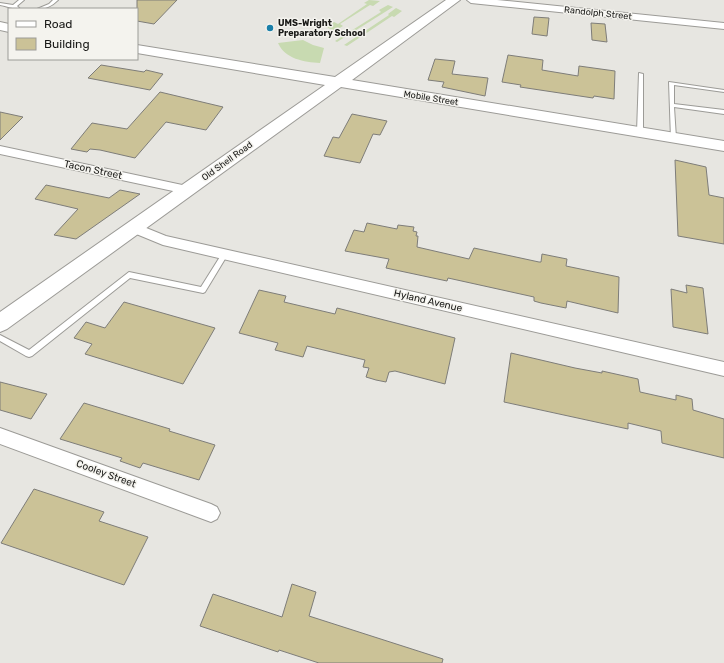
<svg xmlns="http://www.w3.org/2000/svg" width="724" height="663" font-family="Rubik,sans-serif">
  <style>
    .green { fill: #c8dab1 }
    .building { fill: #cbc297; stroke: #7e7d79 }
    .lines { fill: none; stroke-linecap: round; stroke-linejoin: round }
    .lane-casing { stroke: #9c9b97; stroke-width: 2 }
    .street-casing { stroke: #9c9b97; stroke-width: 2 }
    .secondary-casing { stroke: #9c9b97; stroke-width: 2 }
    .lane { fill: #fff; fill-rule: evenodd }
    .street { fill: #fff; fill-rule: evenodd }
    .secondary { fill: #fff; fill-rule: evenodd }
    .poi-dot { fill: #1a7fa9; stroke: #f4f3ee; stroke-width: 1.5 }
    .labels { text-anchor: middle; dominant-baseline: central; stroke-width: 3; stroke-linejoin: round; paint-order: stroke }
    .far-street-label { font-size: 9px; fill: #191917; stroke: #f4f3ee }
    .far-poi-label { font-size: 9px; font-weight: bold; fill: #191917; stroke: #f4f3ee; text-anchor: start }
    .street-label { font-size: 10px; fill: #191917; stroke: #f4f3ee }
  </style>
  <rect width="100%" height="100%" fill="#e7e6e1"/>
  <path class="green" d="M 369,0 L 380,1 L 373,6 L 370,5 L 340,24 L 343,26 L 335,31 L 326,27 L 334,22 L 338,24 L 367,4 L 364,3 Z
    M 388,5 L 393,7 L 337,42 L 335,41 L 381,12 L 379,10 Z
    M 396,8 L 402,11 L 394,17 L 392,16 L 347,46 L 344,45 L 389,15 L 388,14 Z
    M 303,40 L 313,45 L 324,48 L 320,63 C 304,62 285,59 278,43 Z"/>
  <path class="building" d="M 137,0 L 177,0 L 154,24 L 137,21 Z
    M 534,17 L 549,18 L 547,36 L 532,34 Z
    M 591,23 L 605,24 L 607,42 L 592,40 Z
    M 508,55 L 543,60 L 542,70 L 578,76 L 579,66 L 615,71 L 614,99 L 594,96 L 593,98 L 520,87 L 521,85 L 502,82 Z
    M 435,59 L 455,61 L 452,74 L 488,78 L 485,96 L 442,87 L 444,82 L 428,80 Z
    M 101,65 L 144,72 L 146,70 L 163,74 L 150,90 L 88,78 Z
    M 160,92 L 223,107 L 206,130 L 166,122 L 135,158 L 100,150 L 90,149 L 87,152 L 71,149 L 92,123 L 127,129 Z
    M 0,112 L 23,117 L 0,140 Z
    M 352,114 L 387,121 L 380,135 L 373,134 L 360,163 L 324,156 L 333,137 L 339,138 Z
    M 675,160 L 706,167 L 709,195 L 724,198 L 724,244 L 678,236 Z
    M 46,185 L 109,198 L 120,190 L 140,194 L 76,239 L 54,235 L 78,209 L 35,199 Z
    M 367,223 L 397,229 L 398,225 L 414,227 L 413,231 L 417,232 L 416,236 L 418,236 L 417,247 L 469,259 L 474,248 L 539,262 L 541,262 L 542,254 L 567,259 L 566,266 L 619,277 L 618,313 L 567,301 L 566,308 L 541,303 L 534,301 L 534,297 L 448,278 L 447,281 L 386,268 L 389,259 L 345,251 L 354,230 L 364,232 Z
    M 686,285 L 703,288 L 708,334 L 673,327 L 671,289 L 687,293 Z
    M 259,290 L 286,296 L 284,302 L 335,314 L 337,308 L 455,338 L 445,384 L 395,371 L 389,372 L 386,382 L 376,380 L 366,377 L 369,368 L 363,367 L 365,360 L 307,346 L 303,357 L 275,350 L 278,343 L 239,333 Z
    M 124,302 L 215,328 L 183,384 L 85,354 L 92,344 L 74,338 L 86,322 L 105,328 Z
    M 511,353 L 575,368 L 602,373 L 602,371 L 638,379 L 640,392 L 676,400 L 676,395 L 692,399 L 693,410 L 724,419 L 724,458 L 662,443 L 661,431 L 628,423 L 628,429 L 504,402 Z
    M 0,382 L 47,394 L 31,419 L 0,410 Z
    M 84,403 L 170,429 L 169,431 L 215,445 L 199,480 L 143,463 L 140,468 L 120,461 L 122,458 L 60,439 Z
    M 34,489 L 104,512 L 99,521 L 148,537 L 124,585 L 1,543 Z
    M 292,584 L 316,592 L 309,616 L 443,659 L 442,663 L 319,663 L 279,650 L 278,652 L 200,626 L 213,594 L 282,617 Z"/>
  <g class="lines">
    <g class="lane-casing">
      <path id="lane" d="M 19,0 L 24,0 L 17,6 L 20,9 C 14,9 6,6 0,5 L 0,3 L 13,5 Z
        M 53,0 L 58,0 C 52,6 46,9 37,9 L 49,4 Z
        M 639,73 L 643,74 L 643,132 L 640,134 L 637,132 Z
        M 669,82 L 724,90 L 724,92 L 674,85 L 674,104 L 724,110 L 724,114 L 674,107 L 676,138 L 673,140 L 671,139 Z
        M 223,252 L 225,252 L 228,254 L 205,292 L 203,293 L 130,278 L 32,356 L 29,357 L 26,356 L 0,341 L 0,335 L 29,350 L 129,272 L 201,287 Z"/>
    </g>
    <g class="street-casing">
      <path id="street" d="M 467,0 L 497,0 L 724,23 L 724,29 L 471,3 Z
        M 0,146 L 187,186 L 191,187 L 193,190 L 191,193 L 187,194 L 0,154 Z
        M 134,223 L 166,236 L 724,362 L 724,376 L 163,245 L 129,231 L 127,228 L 129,225 Z
        M 0,428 L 211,504 L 217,507 L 220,513 L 217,519 L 211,522 L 0,444 Z"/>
    </g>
    <g class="secondary-casing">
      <path id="secondary" d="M 446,0 L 460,0 L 352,80 L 724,141 L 724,151 L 341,87 L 7,329 L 0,332 L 0,312 L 325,85 L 137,53 L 137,45 L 335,77 Z
        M 0,22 L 9,24 L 9,32 L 0,30 Z"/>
    </g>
    <use href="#lane" class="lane"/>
    <use href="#street" class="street"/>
    <use href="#secondary" class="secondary"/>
  </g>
  <circle class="poi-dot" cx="270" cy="28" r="4"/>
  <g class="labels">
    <g class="far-street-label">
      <text transform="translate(598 13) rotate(6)">Randolph Street</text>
      <text transform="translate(431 98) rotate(9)">Mobile Street</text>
      <text transform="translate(227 161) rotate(-36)">Old Shell Road</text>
    </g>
    <g class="far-poi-label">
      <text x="278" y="23">UMS-Wright<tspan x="278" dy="10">Preparatory School</tspan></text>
    </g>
    <g class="street-label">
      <text transform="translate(93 170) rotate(12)">Tacon Street</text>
      <text transform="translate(428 301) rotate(13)">Hyland Avenue</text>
      <text transform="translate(106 474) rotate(20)">Cooley Street</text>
    </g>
  </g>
  <rect x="8" y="8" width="130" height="52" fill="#f4f3ee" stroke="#9c9c98"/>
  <rect x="16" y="21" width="20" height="6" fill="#ffffff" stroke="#9c9c98"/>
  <text x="44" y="28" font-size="12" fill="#191917">Road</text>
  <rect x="16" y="38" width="20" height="12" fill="#cbc297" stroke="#9c9c98"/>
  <text x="44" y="48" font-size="12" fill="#191917">Building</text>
</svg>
